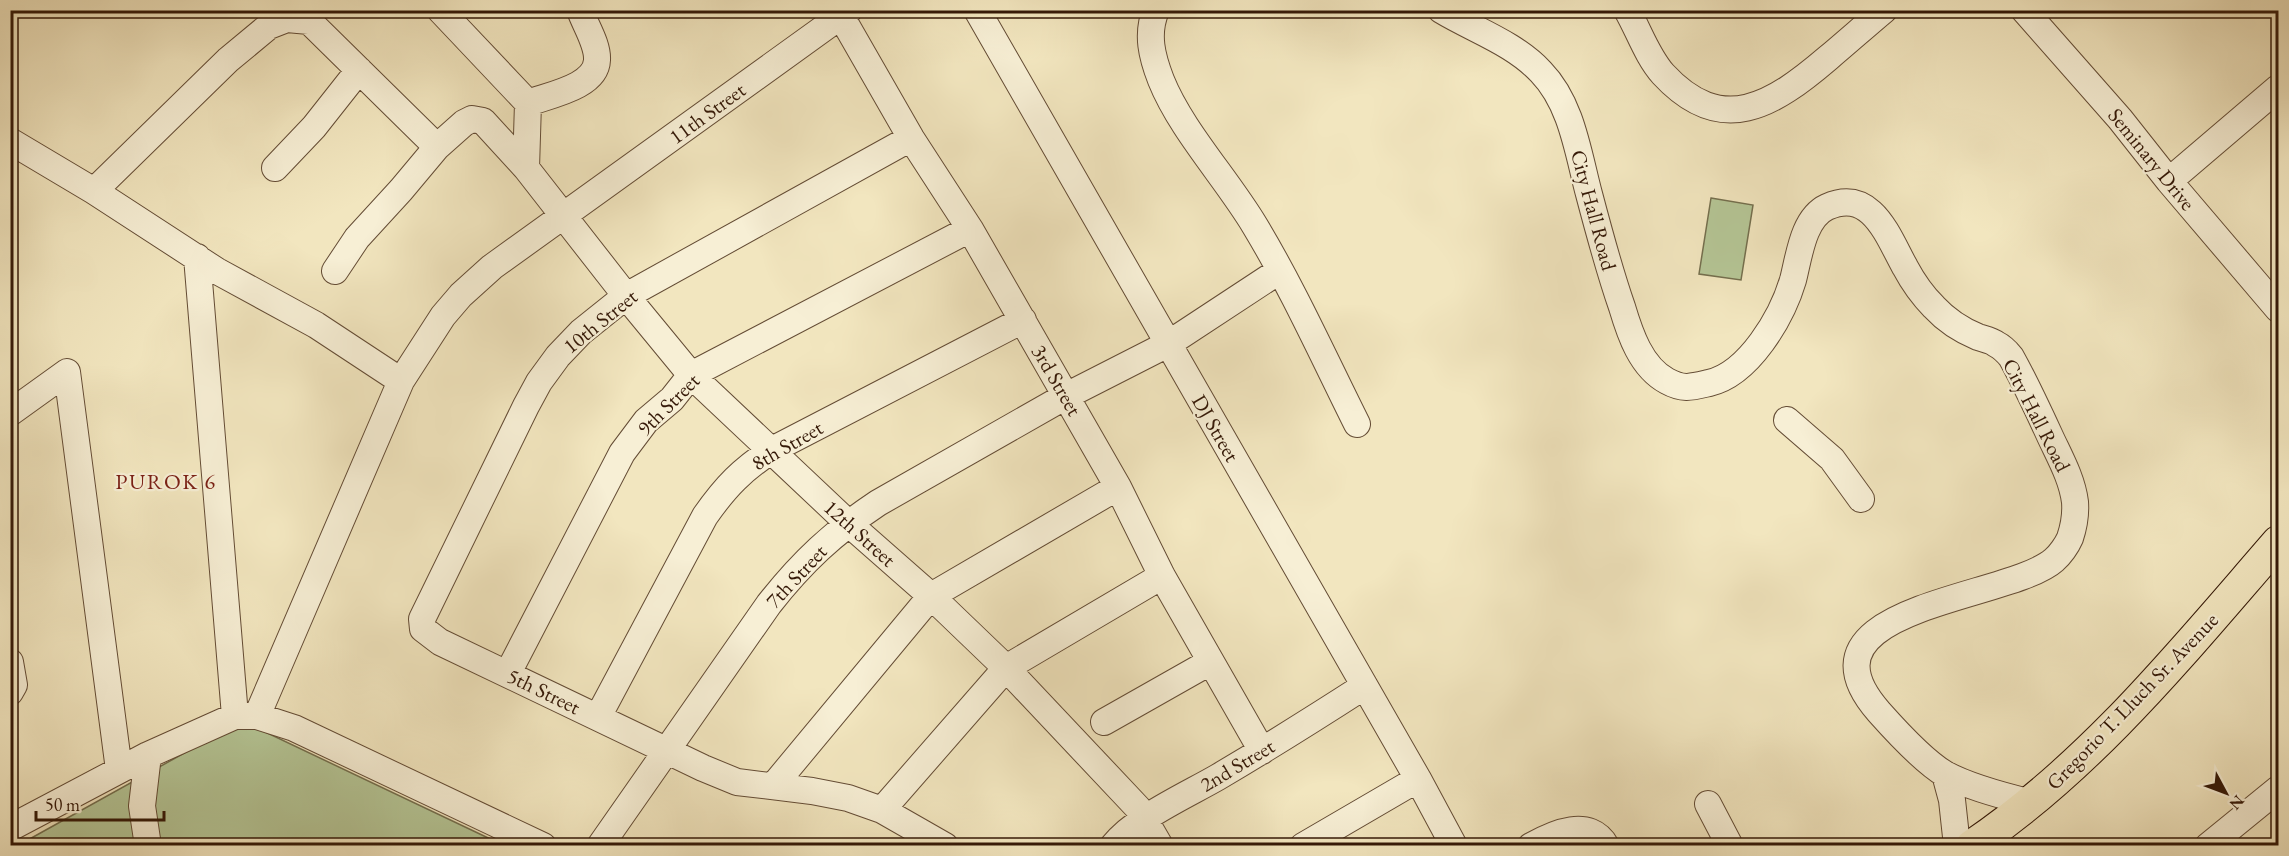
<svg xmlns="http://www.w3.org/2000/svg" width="2289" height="856" font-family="'EB Garamond',serif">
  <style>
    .green { fill: #b5c696; stroke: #746f4e; stroke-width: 1.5 }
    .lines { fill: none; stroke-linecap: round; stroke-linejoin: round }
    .minor-casing { stroke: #644c35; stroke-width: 28 }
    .major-casing { stroke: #341807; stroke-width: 34 }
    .minor { stroke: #f7efd5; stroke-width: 26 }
    .major { stroke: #f2e6bf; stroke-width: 32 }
    .labels { text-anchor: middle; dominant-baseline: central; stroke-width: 4.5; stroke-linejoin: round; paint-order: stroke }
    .street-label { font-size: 21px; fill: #341807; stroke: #f7efd5 }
    .neighbourhood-label { font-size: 22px; letter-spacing: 1.5px; fill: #7a1f14; stroke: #f7efd5 }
  </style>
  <rect width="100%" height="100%" fill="#f2e6bf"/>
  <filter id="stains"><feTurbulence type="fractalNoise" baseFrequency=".00333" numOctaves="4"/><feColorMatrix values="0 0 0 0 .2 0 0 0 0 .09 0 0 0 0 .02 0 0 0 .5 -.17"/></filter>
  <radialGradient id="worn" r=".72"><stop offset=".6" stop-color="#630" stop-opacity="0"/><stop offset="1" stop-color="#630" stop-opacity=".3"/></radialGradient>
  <path class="green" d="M 1711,198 L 1753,205 L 1741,280 L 1699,274 Z
    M 242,721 L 503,845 L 17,846 Z"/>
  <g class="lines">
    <g class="minor-casing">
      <path id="minor" d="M 440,10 L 528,103 L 526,168
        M 977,10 L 1418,779 L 1454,846
        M 1156,10 C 1146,34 1152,57 1161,80 C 1181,130 1227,179 1255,226 C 1293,289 1324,358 1357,424
        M 1441,10 C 1474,30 1514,43 1541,72 C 1572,104 1578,153 1589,194 C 1599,232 1609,270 1622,307 C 1630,334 1641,367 1667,381 C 1683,390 1692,387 1709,383 C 1749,374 1782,317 1793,280 C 1799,257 1803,218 1827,207 C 1872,187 1888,237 1905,267 C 1913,282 1922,295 1934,307 C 1946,320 1961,330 1978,337 C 1984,339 1991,340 1996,344 C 2002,347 2007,352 2011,357 C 2025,382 2037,408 2049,434 C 2059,456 2072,478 2075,502 C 2076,515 2074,526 2070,538 C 2067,545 2060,555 2054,560 C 2009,600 1786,606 1879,712 C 1895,730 1925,762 1945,774 C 1967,786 2007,797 2032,803
        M 1627,10 C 1639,31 1647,56 1663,74 C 1722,138 1773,105 1828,58 C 1847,42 1865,26 1884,10
        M 2024,10 L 2120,119 L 2169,181 L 2278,309
        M 841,16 L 911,138 L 970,229 L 1118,487 L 1162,576 L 1262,751
        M 528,103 C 549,95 596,87 597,60 C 598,44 585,25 580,10
        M 911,138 L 626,296 L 581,332 L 558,356 L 539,382 L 526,406 L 422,619 L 423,629 L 440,642 L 703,768 L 737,782 L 812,791 L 848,798 L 882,810 L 945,846
        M 10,141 L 94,191 L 217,271 L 316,325 L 401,381
        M 275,168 L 314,127 L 359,70
        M 2169,181 L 2278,88
        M 94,191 L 228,60 L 269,26 L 287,19 L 309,21 L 437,147
        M 197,257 L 235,716
        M 335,271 L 357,238 L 401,190 L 437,147 L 464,123 L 472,119 L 483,121 L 526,168 L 626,296 L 691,375 L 848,523 L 931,596 L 1006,668 L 1138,808 L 1160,846
        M 10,413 L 67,372 L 119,770
        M 1787,420 L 1832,459 L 1861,499
        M 10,662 L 14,685 L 10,692
        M 508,673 L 622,453 L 646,421 L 672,399 L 691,375 L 970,229
        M 257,716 L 401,381 L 443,316 L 461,295 L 492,267 L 849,10
        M 598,717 L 705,516 C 726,486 742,470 772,450 L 1023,320
        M 1104,722 L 1210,662
        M 1945,774 L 1952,800 L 1957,846
        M 774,785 L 931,596 L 1118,487
        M 1708,804 L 1730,846
        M 882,810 L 1006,668 L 1162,576
        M 10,828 L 148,755 L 235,716 L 257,716 L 294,728 L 543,846
        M 148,846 L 142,806 L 148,755
        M 600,846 L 769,604 C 802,562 833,533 878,503 L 1066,396 L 1168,344 L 1279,271
        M 1113,846 C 1135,818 1187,795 1218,777 C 1267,748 1315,718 1363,687
        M 1303,846 L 1418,779
        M 1531,846 C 1554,833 1590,817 1606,846
        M 2208,846 L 2278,789"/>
    </g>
    <g class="major-casing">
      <path id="major" d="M 1972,846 C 2092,765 2184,650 2278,542"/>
    </g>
    <use href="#minor" class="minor"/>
    <use href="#major" class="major"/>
  </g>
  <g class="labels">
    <g class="street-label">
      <text transform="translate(707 113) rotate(-36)">11th Street</text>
      <text transform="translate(2152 159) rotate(51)">Seminary Drive</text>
      <text transform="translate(1594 210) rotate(75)">City Hall Road</text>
      <text transform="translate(600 321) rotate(-39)">10th Street</text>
      <text transform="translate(1057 380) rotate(60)">3rd Street</text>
      <text transform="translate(668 404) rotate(-45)">9th Street</text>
      <text transform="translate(2037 415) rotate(63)">City Hall Road</text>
      <text transform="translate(1216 428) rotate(60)">DJ Street</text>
      <text transform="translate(787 445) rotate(-30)">8th Street</text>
      <text transform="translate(860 533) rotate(42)">12th Street</text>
      <text transform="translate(796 576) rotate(-47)">7th Street</text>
      <text transform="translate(544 691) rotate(26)">5th Street</text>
      <text transform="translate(2132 701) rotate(-46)">Gregorio T. Lluch Sr. Avenue</text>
      <text transform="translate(1237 765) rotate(-31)">2nd Street</text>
    </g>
    <g class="neighbourhood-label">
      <text x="166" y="481">PUROK 6</text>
    </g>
  </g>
  <rect width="2289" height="856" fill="none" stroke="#f2e6bf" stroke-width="36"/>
  <rect x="12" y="12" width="2265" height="832" fill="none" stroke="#341807" stroke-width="3"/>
  <rect x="18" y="18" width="2253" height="820" fill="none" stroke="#341807" stroke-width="1.5"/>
  <g transform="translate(2226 793) rotate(131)" stroke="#f7efd5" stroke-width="4.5" paint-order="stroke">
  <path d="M0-4.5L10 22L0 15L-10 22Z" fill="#341807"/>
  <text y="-9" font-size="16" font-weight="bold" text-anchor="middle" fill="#341807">N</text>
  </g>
  <path d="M36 811v9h128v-9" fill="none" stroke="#341807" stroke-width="3"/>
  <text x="45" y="811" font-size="18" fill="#341807" stroke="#f7efd5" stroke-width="4.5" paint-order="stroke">50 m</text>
  <rect width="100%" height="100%" filter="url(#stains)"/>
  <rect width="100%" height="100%" fill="url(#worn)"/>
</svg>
